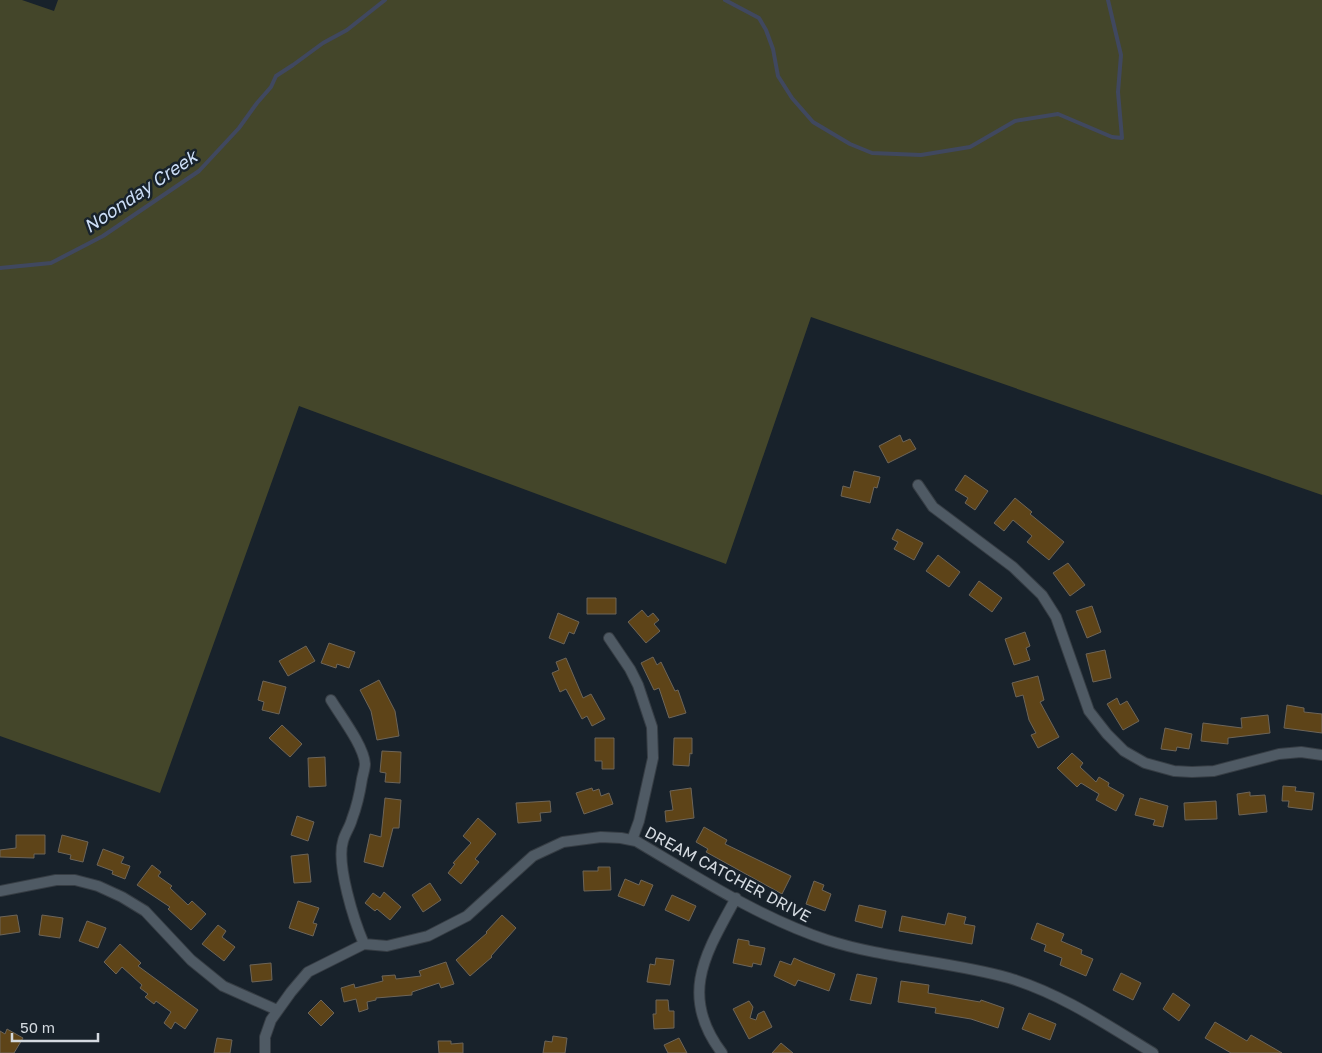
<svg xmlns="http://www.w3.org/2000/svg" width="1322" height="1053" font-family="'Golos Text',sans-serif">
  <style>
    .green { fill: #44462a }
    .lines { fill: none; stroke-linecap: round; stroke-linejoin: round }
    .stream { stroke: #40485f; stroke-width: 4 }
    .building { fill: #5e4418; stroke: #6d6559 }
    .minor-casing { stroke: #363d44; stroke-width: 12 }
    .minor { stroke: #4f5a64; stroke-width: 10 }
    .labels { text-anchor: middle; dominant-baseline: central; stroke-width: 5; stroke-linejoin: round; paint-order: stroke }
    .street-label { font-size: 16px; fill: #d4dae0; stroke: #18222b }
    .water-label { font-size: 18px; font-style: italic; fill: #ccdef7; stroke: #18222b }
  </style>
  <rect width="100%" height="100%" fill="#18222b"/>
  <path class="green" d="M 0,0 L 22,0 L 54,11 L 58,0 L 1322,0 L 1322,495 L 811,317 L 726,564 L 299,406 L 160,793 L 0,736 Z"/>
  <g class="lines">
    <path class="stream" d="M 725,0 L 759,18 L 766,30 L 773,49 L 778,76 L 792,98 L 813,122 L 850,144 L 872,153 L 921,155 L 970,147 L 1015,121 L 1058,114 L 1112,137 L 1122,138 L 1118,92 L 1121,55 L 1108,0
      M 0,268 L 51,263 L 103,236 L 199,171 L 239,128 L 257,103 L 271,87 L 276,76 L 293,65 L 323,43 L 347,30 L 385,0"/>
  </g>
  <path class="building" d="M 900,435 L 903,442 L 910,439 L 916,449 L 888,463 L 879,446 Z
    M 854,471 L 880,477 L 877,488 L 874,487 L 870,503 L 841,496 L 843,486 L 850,488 Z
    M 965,475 L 988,491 L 975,510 L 965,503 L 968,498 L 955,490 Z
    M 1015,498 L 1032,512 L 1030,514 L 1064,542 L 1049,560 L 1027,542 L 1032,536 L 1013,520 L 1004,531 L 994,523 Z
    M 897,529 L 923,543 L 914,560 L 894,549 L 898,542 L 892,539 Z
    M 938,555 L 960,572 L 949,587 L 926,571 Z
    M 1068,563 L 1085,585 L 1070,596 L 1053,573 Z
    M 979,581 L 1002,598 L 992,612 L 969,595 Z
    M 587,598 L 616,598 L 616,614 L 587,614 Z
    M 1092,606 L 1101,632 L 1087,638 L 1076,611 Z
    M 642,610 L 648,617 L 653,613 L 659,620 L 654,624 L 660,631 L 646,643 L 628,622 Z
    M 558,613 L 579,622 L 574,634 L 569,632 L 564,644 L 549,638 Z
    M 1025,632 L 1030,646 L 1026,648 L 1030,660 L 1014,665 L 1005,639 Z
    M 329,643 L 355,652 L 349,668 L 337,664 L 336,668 L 321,663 Z
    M 306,646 L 315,661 L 288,676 L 279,661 Z
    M 1105,650 L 1111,678 L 1093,682 L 1086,654 Z
    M 653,657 L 657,665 L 661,662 L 675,691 L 678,690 L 686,713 L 669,718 L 659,688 L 654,690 L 641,663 Z
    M 566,658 L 583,698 L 591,694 L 605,719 L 592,726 L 587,716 L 582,719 L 566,689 L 560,692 L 552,673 L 559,670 L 556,662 Z
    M 1038,676 L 1044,700 L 1040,702 L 1059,737 L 1038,748 L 1031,735 L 1036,733 L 1029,720 L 1023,695 L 1016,697 L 1012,683 Z
    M 379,680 L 395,711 L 399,736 L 377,740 L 371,711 L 360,690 Z
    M 263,681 L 286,687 L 279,714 L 262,710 L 264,702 L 258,700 Z
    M 1117,698 L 1120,705 L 1127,701 L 1139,721 L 1123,730 L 1107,704 Z
    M 1287,705 L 1304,708 L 1304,712 L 1322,714 L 1322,733 L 1284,728 Z
    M 1268,715 L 1270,733 L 1228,738 L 1228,744 L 1201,741 L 1203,723 L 1242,728 L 1241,718 Z
    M 282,725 L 302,744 L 290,757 L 269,738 Z
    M 1165,728 L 1192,734 L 1189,749 L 1177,747 L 1176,751 L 1161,749 Z
    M 595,738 L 614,738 L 614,769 L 602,769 L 602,761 L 595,761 Z
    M 674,738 L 692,738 L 692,754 L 690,753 L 689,766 L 673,765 Z
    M 382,751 L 401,752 L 400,783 L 385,782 L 386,773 L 380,772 Z
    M 1072,753 L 1083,763 L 1080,767 L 1096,782 L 1099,777 L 1109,783 L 1108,786 L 1124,795 L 1116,811 L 1096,800 L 1099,794 L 1081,783 L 1077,787 L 1057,768 Z
    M 325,757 L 326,786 L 309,787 L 308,758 Z
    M 1283,786 L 1296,787 L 1295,791 L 1314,793 L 1312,810 L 1288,807 L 1289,801 L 1282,801 Z
    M 592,788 L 593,791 L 599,789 L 601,796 L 609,793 L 613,804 L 584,814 L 576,793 Z
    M 691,788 L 694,818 L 666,822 L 665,811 L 673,810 L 670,791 Z
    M 1250,792 L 1250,796 L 1265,795 L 1267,812 L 1239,815 L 1237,794 Z
    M 385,798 L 401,800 L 399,828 L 393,828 L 383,867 L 364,862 L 370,834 L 381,837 Z
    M 1140,798 L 1168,806 L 1163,827 L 1153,825 L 1155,820 L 1135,815 Z
    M 550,801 L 551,812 L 540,813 L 541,821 L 518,823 L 516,803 Z
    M 1216,801 L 1217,819 L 1185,820 L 1184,803 Z
    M 297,816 L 314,822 L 308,841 L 291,835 Z
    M 478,818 L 496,834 L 475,859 L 479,862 L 461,884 L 448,873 L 455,864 L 453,863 L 471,843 L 463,836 Z
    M 704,827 L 727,840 L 725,844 L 791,876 L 782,894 L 706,852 L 708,849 L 696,842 Z
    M 16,835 L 45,835 L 45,854 L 34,854 L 34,858 L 0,857 L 0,850 L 16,848 Z
    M 62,835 L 88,842 L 83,862 L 70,859 L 71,855 L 58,852 Z
    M 103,849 L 124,857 L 121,863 L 130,866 L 125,879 L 112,874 L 113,871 L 97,865 Z
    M 308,854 L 311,882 L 294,883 L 291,856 Z
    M 152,865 L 161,872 L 158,876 L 172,886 L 170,888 L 188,905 L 192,901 L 206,914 L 191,930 L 168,909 L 170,907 L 137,885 Z
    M 598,867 L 610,867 L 611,890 L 584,891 L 583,871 L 598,871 Z
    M 625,879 L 639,885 L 641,880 L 653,885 L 644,906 L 618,896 Z
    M 814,881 L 824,885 L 822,890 L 831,894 L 825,911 L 806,904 Z
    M 430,883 L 441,900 L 423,912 L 412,895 Z
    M 384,892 L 401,907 L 390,920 L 377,909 L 375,911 L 365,903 L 373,893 L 380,898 Z
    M 672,895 L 696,906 L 689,921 L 665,910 Z
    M 298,901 L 319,908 L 313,923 L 317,924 L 313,936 L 289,928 Z
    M 859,905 L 886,911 L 882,928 L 855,921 Z
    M 948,913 L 966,917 L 964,924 L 975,926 L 972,944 L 899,931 L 902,916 L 945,925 Z
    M 17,915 L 20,932 L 0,935 L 0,917 Z
    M 42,915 L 63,918 L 60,938 L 39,935 Z
    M 502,915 L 516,928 L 491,956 L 492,957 L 470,976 L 456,960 L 487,933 L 486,932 Z
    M 87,921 L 106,928 L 98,948 L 79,941 Z
    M 1037,923 L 1064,934 L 1061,941 L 1082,950 L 1081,954 L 1093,959 L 1086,976 L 1060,965 L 1062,958 L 1044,951 L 1046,945 L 1031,939 Z
    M 218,925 L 226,931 L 222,937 L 235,947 L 224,961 L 202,944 Z
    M 738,939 L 749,941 L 749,945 L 765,948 L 761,965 L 753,963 L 752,967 L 733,963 Z
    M 120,944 L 141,963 L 138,966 L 198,1010 L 185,1029 L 175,1022 L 171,1029 L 164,1023 L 171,1012 L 156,1001 L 154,1004 L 145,997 L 148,994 L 140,988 L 142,985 L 122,967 L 116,974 L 104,962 Z
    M 656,958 L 674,960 L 670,985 L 647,982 L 650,964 L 655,965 Z
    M 794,958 L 805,963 L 835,974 L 829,991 L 798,980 L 795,986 L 774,976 L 780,961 L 791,965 Z
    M 446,962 L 454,984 L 441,988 L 439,983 L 412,992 L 412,995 L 376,998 L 376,1000 L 367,1002 L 368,1009 L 359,1012 L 356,999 L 344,1002 L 341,988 L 354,984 L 355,988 L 383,981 L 382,976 L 395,975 L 396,979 L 421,976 L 419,971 Z
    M 271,963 L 272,980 L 252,982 L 250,965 Z
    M 1121,973 L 1141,983 L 1133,1000 L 1113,990 Z
    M 857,974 L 877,978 L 871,1004 L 850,1000 Z
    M 901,981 L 929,985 L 928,993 L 980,1002 L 981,1000 L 1004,1008 L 998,1028 L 971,1019 L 935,1013 L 936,1008 L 898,1002 Z
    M 1173,993 L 1190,1005 L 1179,1021 L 1163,1009 Z
    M 321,1000 L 334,1013 L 321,1026 L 308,1013 Z
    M 656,1000 L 668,1000 L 669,1011 L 674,1011 L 674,1028 L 654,1029 L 653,1014 L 656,1014 Z
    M 749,1001 L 753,1007 L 750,1018 L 756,1020 L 758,1014 L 764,1011 L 772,1027 L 749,1039 L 733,1009 Z
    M 1029,1013 L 1056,1024 L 1050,1040 L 1022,1029 Z
    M 1215,1022 L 1247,1041 L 1251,1035 L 1282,1053 L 1231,1053 L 1205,1038 Z
    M 7,1029 L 23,1038 L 14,1053 L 0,1053 L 0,1031 L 5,1034 Z
    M 553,1036 L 567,1038 L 565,1053 L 543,1053 L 545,1041 L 552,1042 Z
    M 217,1038 L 232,1040 L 230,1053 L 214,1053 Z
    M 679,1038 L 687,1053 L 668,1053 L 664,1045 Z
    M 438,1041 L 451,1041 L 451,1044 L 463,1043 L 463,1053 L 439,1053 Z
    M 781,1043 L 793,1053 L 772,1053 Z"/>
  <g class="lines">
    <g class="minor-casing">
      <path id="minor" d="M 918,485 L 933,507 L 1013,567 L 1042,595 L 1056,617 L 1089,711 L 1107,734 L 1124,751 L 1145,763 L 1174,771 L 1192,772 L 1214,771 L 1279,754 L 1301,752 L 1322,755
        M 609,638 L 630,669 L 638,685 L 652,727 L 653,758 L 639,821 L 632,840
        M 331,700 C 340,715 364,746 365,764 C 365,768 363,774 362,779 C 360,792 357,806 352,819 C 350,827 345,833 343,841 C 336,864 354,921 364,944
        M 0,891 L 56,880 L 75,880 L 98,886 L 122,897 L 145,911 L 191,960 L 223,986 L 277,1010
        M 265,1053 L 265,1037 L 271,1020 L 291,992 L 308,972 L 364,944 L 387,946 L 428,936 L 467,916 L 533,856 L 563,842 L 601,837 L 621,838 L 636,841 C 697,877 760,918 827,940 C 886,959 949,961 1009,978 C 1062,994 1107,1025 1153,1053
        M 722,1053 C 678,995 706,953 736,898"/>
    </g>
    <use href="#minor" class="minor"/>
  </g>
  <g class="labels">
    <g class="street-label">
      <text transform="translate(728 874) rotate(28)">DREAM CATCHER DRIVE</text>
    </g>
    <g class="water-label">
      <text transform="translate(140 191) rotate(-34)">Noonday Creek</text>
    </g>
  </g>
  <path d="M12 1033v8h86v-8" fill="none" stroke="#d4dae0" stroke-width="2.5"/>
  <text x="20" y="1033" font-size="15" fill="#d4dae0" stroke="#18222b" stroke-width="4" paint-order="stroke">50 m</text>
</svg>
